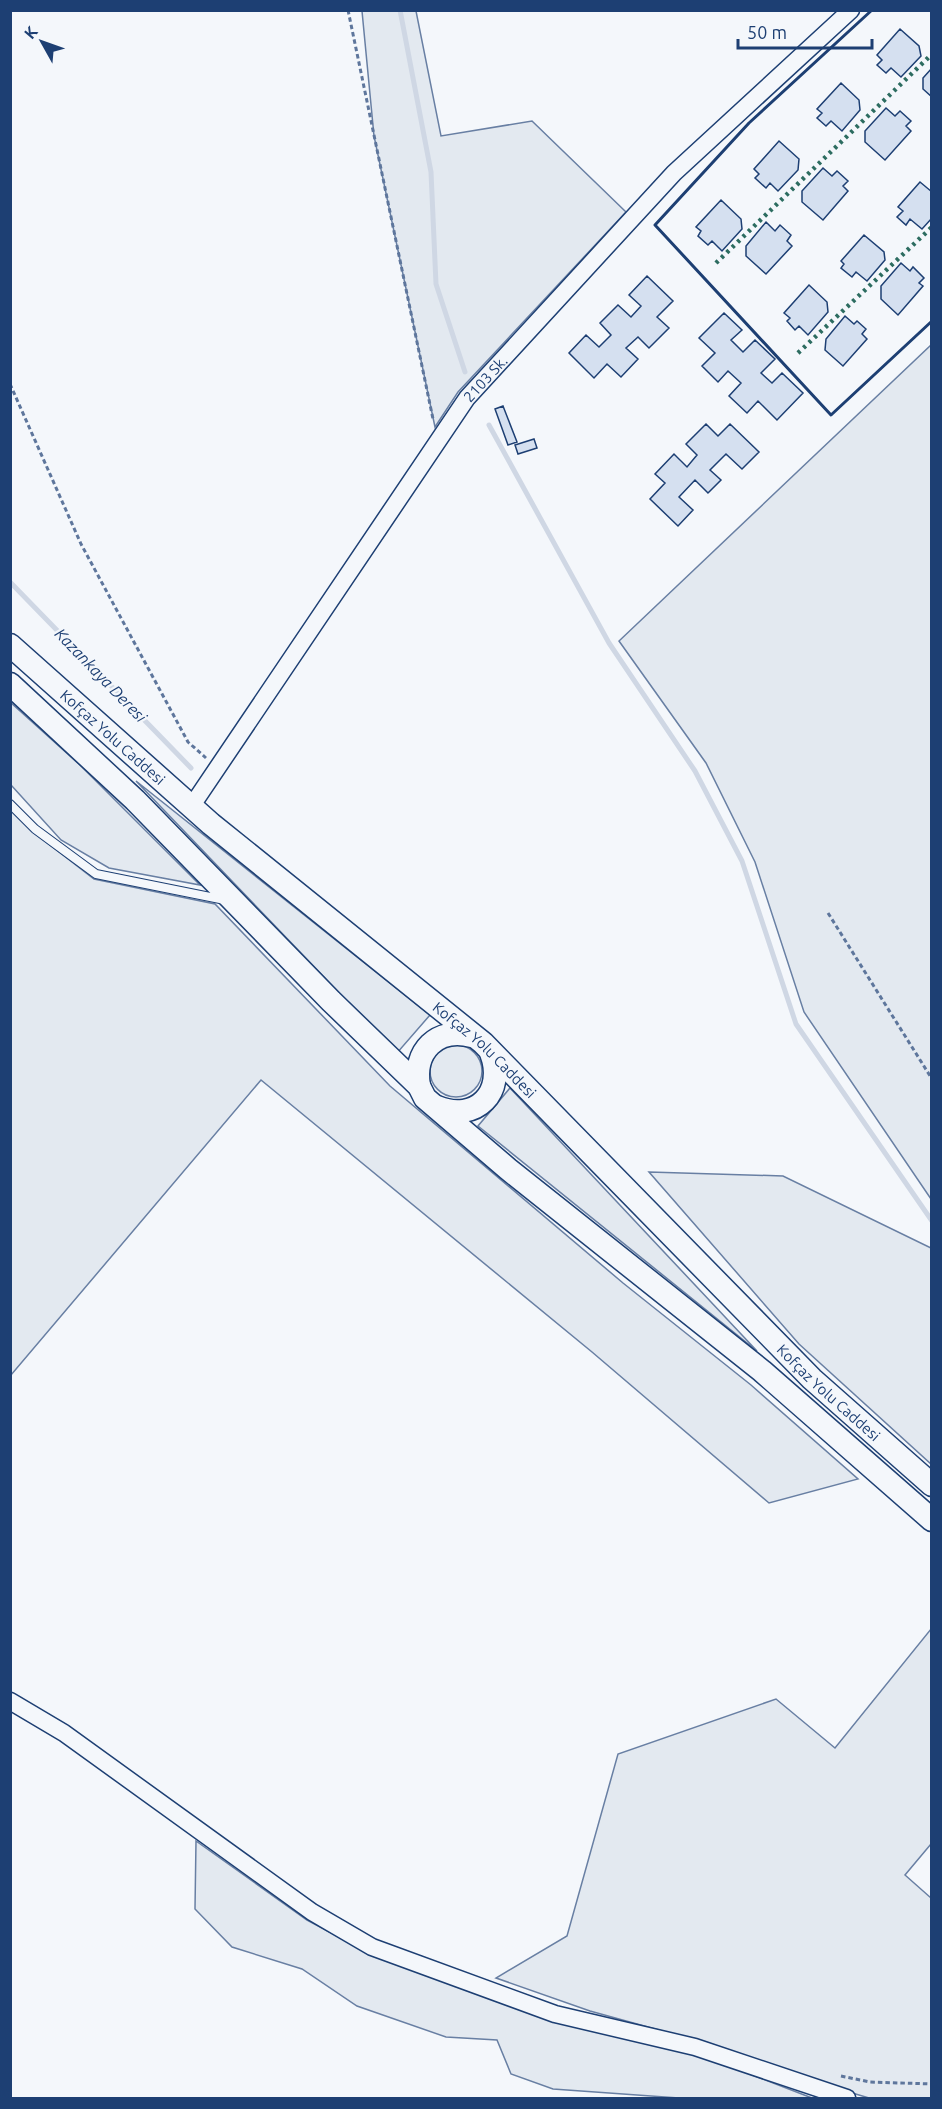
<svg xmlns="http://www.w3.org/2000/svg" width="942" height="2109" font-family="Ubuntu,sans-serif">
  <style>
    .green { fill: #e3e9f0; stroke: #687fa3; stroke-width: 1.5 }
    .lines { fill: none; stroke-linecap: round; stroke-linejoin: round }
    .stream { stroke: #cfd7e4; stroke-width: 5 }
    .building { fill: #d5e0f0; stroke: #1d3f73; stroke-width: 1.5 }
    .lane-casing { stroke: #1d3f73; stroke-width: 10 }
    .street-casing { stroke: #1d3f73; stroke-width: 19 }
    .secondary-casing { stroke: #1d3f73; stroke-width: 25 }
    .path { stroke: #5e769c; stroke-width: 3; stroke-dasharray: 4.5 3; stroke-linecap: butt }
    .lane { stroke: #f4f7fb; stroke-width: 8 }
    .street { stroke: #f4f7fb; stroke-width: 16 }
    .secondary { stroke: #f4f7fb; stroke-width: 22 }
    .hedge { stroke: #2c6c60; stroke-width: 4.5; stroke-dasharray: 3 4.5; stroke-linecap: butt }
    .wall { stroke: #1d3f73; stroke-width: 3 }
    .labels { text-anchor: middle; dominant-baseline: central; stroke-width: 4.5; stroke-linejoin: round; paint-order: stroke }
    .street-label { font-size: 15px; fill: #1d3f73; stroke: #f4f7fb }
    .water-label { font-size: 16px; font-style: italic; fill: #1d3f73; stroke: #f4f7fb }
  </style>
  <rect width="100%" height="100%" fill="#f4f7fb"/>
  <path class="green" d="M 362,11 L 416,11 L 441,136 L 532,121 L 626,212 L 458,392 L 435,427 L 374,136 Z
    M 931,345 L 931,1199 L 804,1012 L 755,862 L 706,763 L 619,641 Z
    M 10,702 L 80,765 L 200,885 L 109,868 L 61,840 L 11,785 Z
    M 136,781 L 430,1015 L 397,1053 Z
    M 11,809 L 32,831 L 94,879 L 215,904 L 390,1086 L 623,1283 L 751,1385 L 858,1479 L 769,1503 L 592,1352 L 261,1080 L 11,1375 Z
    M430 1071a26 26 0 1 1 52 0a26 26 0 1 1-52 0Z
    M 510,1088 L 757,1351 L 478,1126 Z
    M 649,1172 L 783,1176 L 931,1248 L 931,1464 L 799,1344 Z
    M 931,1629 L 931,1844 L 905,1875 L 931,1898 L 931,2098 L 869,2098 L 792,2075 L 695,2040 L 590,2011 L 496,1978 L 567,1936 L 618,1754 L 776,1699 L 835,1748 Z
    M 196,1841 L 307,1920 L 371,1954 L 695,2053 L 812,2098 L 679,2098 L 553,2089 L 511,2074 L 497,2040 L 446,2037 L 357,2006 L 302,1969 L 232,1947 L 195,1909 Z"/>
  <g class="lines">
    <path class="stream" d="M 400,10 L 431,172 L 436,284 L 465,372
      M 489,425 L 609,643 L 695,771 L 742,861 L 796,1024 L 932,1221
      M 10,582 L 191,768"/>
  </g>
  <path class="building" d="M 900,29 L 919,46 L 921,56 L 901,77 L 891,68 L 886,73 L 877,65 L 882,60 L 877,55 Z
    M 932,68 L 932,97 L 923,89 L 923,78 Z
    M 841,83 L 859,100 L 860,110 L 842,131 L 831,121 L 826,126 L 817,118 L 822,113 L 817,109 Z
    M 886,108 L 895,116 L 900,111 L 911,121 L 906,126 L 911,131 L 885,160 L 865,142 L 865,131 Z
    M 779,141 L 799,159 L 798,170 L 778,191 L 770,183 L 766,188 L 755,178 L 759,174 L 754,169 Z
    M 823,168 L 832,176 L 837,171 L 848,181 L 843,186 L 848,191 L 823,220 L 802,202 L 802,191 Z
    M 920,182 L 932,192 L 932,218 L 922,229 L 910,219 L 906,225 L 897,217 L 903,211 L 898,207 Z
    M 721,200 L 741,219 L 742,229 L 722,251 L 712,241 L 708,245 L 698,236 L 701,231 L 696,227 Z
    M 766,222 L 775,231 L 780,225 L 791,235 L 787,241 L 792,246 L 766,274 L 746,256 L 746,246 Z
    M 864,235 L 884,252 L 885,260 L 867,281 L 856,272 L 852,277 L 841,268 L 844,264 L 841,261 Z
    M 901,263 L 910,271 L 913,267 L 924,278 L 919,283 L 923,286 L 898,315 L 881,299 L 881,286 Z
    M 647,276 L 673,301 L 657,317 L 669,328 L 649,348 L 638,337 L 626,348 L 638,359 L 621,377 L 607,364 L 594,378 L 569,353 L 586,335 L 599,347 L 611,335 L 600,323 L 618,305 L 631,317 L 641,306 L 629,295 Z
    M 809,285 L 827,302 L 828,312 L 808,335 L 799,326 L 795,330 L 787,321 L 790,318 L 784,313 Z
    M 724,313 L 742,330 L 731,340 L 743,352 L 755,340 L 775,359 L 761,373 L 772,383 L 782,373 L 803,393 L 777,420 L 758,401 L 747,413 L 729,396 L 741,383 L 728,371 L 718,382 L 702,366 L 715,353 L 699,338 Z
    M 845,316 L 854,324 L 857,321 L 866,329 L 862,334 L 867,339 L 843,366 L 825,350 L 826,339 Z
    M 503,406 L 517,442 L 508,445 L 495,409 Z
    M 706,424 L 718,436 L 730,424 L 759,452 L 742,469 L 726,454 L 710,470 L 721,480 L 708,493 L 695,480 L 679,497 L 693,510 L 678,526 L 650,499 L 665,483 L 655,474 L 674,454 L 687,467 L 697,455 L 686,444 Z
    M 534,439 L 537,448 L 518,454 L 515,445 Z"/>
  <g class="lines">
    <g class="lane-casing">
      <path id="lane" d="M 10,804 L 35,829 L 96,874 L 225,900"/>
    </g>
    <g class="street-casing">
      <g id="street">
        <path id="s1" d="M 191,807 L 467,398 L 674,173 L 851,10"/>
        <path d="M 10,1701 L 64,1733 L 312,1912 L 372,1947 L 555,2014 L 695,2047 L 847,2098"/>
      </g>
    </g>
    <g class="secondary-casing">
      <g id="secondary">
        <path id="s2" d="M 10,645 L 211,824 L 483,1043 L 812,1379 L 932,1485"/>
        <path d="M 10,684 L 135,800 L 331,1001 L 419,1086 L 425,1098 L 508,1169 L 762,1371 L 932,1520"/>
        <path d="M 419,1086 C 413,1051 437,1027 472,1036"/>
        <path d="M 437,1107 C 476,1123 506,1092 491,1053"/>
      </g>
    </g>
    <path class="path" d="M 348,10 L 433,419
      M 10,384 L 81,544 L 188,742 L 206,758
      M 828,913 L 932,1079
      M 841,2076 L 870,2082 L 932,2084"/>
    <use href="#lane" class="lane"/>
    <use href="#street" class="street"/>
    <use href="#secondary" class="secondary"/>
    <path class="hedge" d="M 716,263 L 932,54
      M 798,353 L 932,227"/>
    <path class="wall" d="M 872,10 L 749,123 L 655,225 L 831,415 L 932,321"/>
  </g>
  <g class="labels">
    <g class="street-label">
      <text stroke="none"><textPath href="#s1" startOffset="520">2103 Sk.</textPath></text>
      <text stroke="none"><textPath href="#s2" startOffset="138">Kofçaz Yolu Caddesi</textPath></text>
      <text stroke="none"><textPath href="#s2" startOffset="624">Kofçaz Yolu Caddesi</textPath></text>
      <text stroke="none"><textPath href="#s2" startOffset="1110">Kofçaz Yolu Caddesi</textPath></text>
    </g>
    <g class="water-label">
      <text transform="translate(101 675) rotate(46)">Kazankaya Deresi</text>
    </g>
  </g>
  <rect width="942" height="2109" fill="none" stroke="#1d3f73" stroke-width="24"/>
  <g transform="translate(42 42) rotate(310)" stroke="#f4f7fb" stroke-width="4.5" paint-order="stroke">
  <path d="M0-4.5L10 22L0 15L-10 22Z" fill="#1d3f73"/>
  <text y="-9" font-size="16" font-weight="bold" text-anchor="middle" fill="#1d3f73">K</text>
  </g>
  <path d="M738 39v9h134v-9" fill="none" stroke="#1d3f73" stroke-width="3"/>
  <text x="747" y="39" font-size="18" fill="#1d3f73" stroke="#f4f7fb" stroke-width="4.5" paint-order="stroke">50 m</text>
</svg>
